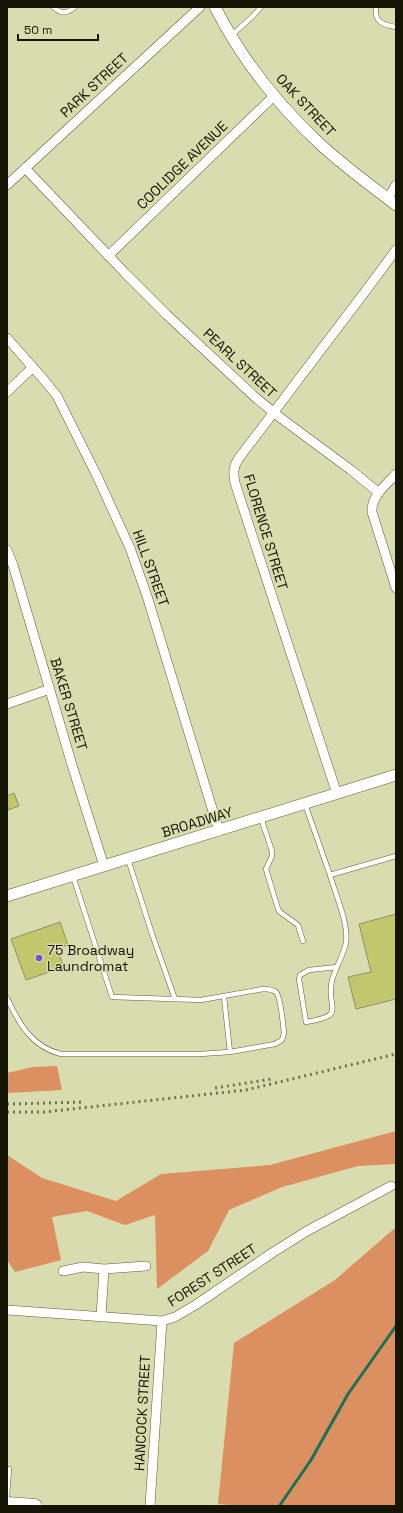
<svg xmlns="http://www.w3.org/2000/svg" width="403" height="1513" font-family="'Space Grotesk',sans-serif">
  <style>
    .forest { fill: #dc8f61 }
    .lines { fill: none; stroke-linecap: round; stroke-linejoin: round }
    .stream { stroke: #1b7157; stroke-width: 3 }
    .building { fill: #c2c76e; stroke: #8e9065 }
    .service-casing { stroke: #5c5e34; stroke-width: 5.5 }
    .minor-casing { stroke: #5c5e34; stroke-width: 10 }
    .tertiary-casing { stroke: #5c5e34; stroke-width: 12 }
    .primary-casing { stroke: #5c5e34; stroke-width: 15 }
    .service { stroke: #fff; stroke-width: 4.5 }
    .minor { stroke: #fff; stroke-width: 9 }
    .tertiary { stroke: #fff; stroke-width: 11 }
    .primary { stroke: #fff; stroke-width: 14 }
    .rail { stroke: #707153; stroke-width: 3; stroke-dasharray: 2 4; stroke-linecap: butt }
    .poi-dot { fill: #7252cc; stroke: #d9dcae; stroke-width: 1.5 }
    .labels { text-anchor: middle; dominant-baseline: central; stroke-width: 3; stroke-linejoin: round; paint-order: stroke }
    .street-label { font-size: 14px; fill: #151505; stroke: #d9dcae }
    .poi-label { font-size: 14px; fill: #151505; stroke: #d9dcae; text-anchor: start }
  </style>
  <rect width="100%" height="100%" fill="#d9dcae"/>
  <path class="forest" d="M 57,1066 L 62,1090 L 7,1093 L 7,1073 L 33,1067 Z
    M 396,1131 L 396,1165 L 394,1164 L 358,1166 L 282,1187 L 229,1210 L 208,1251 L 157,1289 L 155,1215 L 125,1225 L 87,1211 L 52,1217 L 61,1260 L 15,1272 L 7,1260 L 7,1155 L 42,1178 L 116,1201 L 161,1174 L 270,1165 Z
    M 396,1227 L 396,1506 L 241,1506 L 218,1504 L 234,1343 L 335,1280 Z"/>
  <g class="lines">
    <path class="stream" d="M 280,1505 L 311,1460 L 348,1394 L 396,1326"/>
  </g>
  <path class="building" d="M 14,793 L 19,806 L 8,810 L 7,796 Z
    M 396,914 L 396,999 L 356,1009 L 348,977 L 371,972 L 359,924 Z
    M 60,922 L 68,945 L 57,949 L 64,967 L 26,980 L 11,939 Z"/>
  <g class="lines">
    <g class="service-casing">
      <path id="service" d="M 53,7 C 61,14 67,14 75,7
        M 376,7 C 374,22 383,25 396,27
        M 232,35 L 252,17 L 261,7
        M 305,804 L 330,875 L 396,856
        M 261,818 L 272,851 L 272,856 L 266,869 L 278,909 L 280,912 L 298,925 L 303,941
        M 128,859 L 152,934 L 175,999
        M 330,875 C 335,893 349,924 346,943 C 343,956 336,967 332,980 C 325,1008 349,1015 306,1022 L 299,979 L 300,975 L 309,970 L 337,967
        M 224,997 L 230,1052
        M 7,998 C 19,1024 32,1047 61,1054 L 200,1054 L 230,1052 L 275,1044 L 282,1040 L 284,1033 C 283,1025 281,997 276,992 C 272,989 267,989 263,989 L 201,1000 L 112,997 L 73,876
        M 7,1496 L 9,1469"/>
    </g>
    <g class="minor-casing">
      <path id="minor" d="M 25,168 L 125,273 L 167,315 L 256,398 L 282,419 L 351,470 L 379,493
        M 7,185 L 200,7
        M 388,198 L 396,185
        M 108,256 L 275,95
        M 7,338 L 45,381 L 57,396 L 97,476 L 130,548 L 147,596 L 219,831
        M 7,392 L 33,367
        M 396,474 C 386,485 371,496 372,512 L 396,588
        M 7,550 L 13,565 L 72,765 L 104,866
        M 7,704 L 50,689
        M 337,794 L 235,483 C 233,473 233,467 239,458 L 364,293 L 396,250
        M 104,1269 L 146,1266
        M 63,1271 L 83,1267 L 104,1269 L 101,1317
        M 7,1310 L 162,1321 L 175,1317 L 197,1304 L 272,1253 L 307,1231 L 391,1186
        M 150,1506 L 162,1321"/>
    </g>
    <g class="tertiary-casing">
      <path id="tertiary" d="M 215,7 C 241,58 278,105 320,144 C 344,166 370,185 396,205
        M 7,896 L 396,775"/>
    </g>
    <g class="primary-casing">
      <path id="primary" d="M 7,1504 L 35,1506"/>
    </g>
    <use href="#service" class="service"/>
    <use href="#minor" class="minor"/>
    <use href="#tertiary" class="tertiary"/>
    <use href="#primary" class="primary"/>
    <path class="rail" d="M 215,1088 L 272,1079
      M 7,1104 L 85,1102
      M 7,1112 L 44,1112 L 246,1090 L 396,1054"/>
  </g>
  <circle class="poi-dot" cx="39" cy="958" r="4"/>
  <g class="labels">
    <g class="street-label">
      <text transform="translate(94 85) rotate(-43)">PARK STREET</text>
      <text transform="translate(306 105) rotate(47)">OAK STREET</text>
      <text transform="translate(182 165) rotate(-44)">COOLIDGE AVENUE</text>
      <text transform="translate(240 363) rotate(43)">PEARL STREET</text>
      <text transform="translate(266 532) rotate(73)">FLORENCE STREET</text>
      <text transform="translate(151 568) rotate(70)">HILL STREET</text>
      <text transform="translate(69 704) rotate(73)">BAKER STREET</text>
      <text transform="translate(197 822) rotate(-17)">BROADWAY</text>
      <text transform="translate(212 1275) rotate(-33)">FOREST STREET</text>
      <text transform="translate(142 1413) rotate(-87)">HANCOCK STREET</text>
    </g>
    <g class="poi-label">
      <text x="47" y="950">75 Broadway<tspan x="47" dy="16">Laundromat</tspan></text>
    </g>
  </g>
  <rect width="403" height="1513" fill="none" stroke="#151505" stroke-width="16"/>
  <path d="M18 34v6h80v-6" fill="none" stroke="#151505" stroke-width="2"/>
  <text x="24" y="34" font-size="12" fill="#151505" stroke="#d9dcae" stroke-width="3" paint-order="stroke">50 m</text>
</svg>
